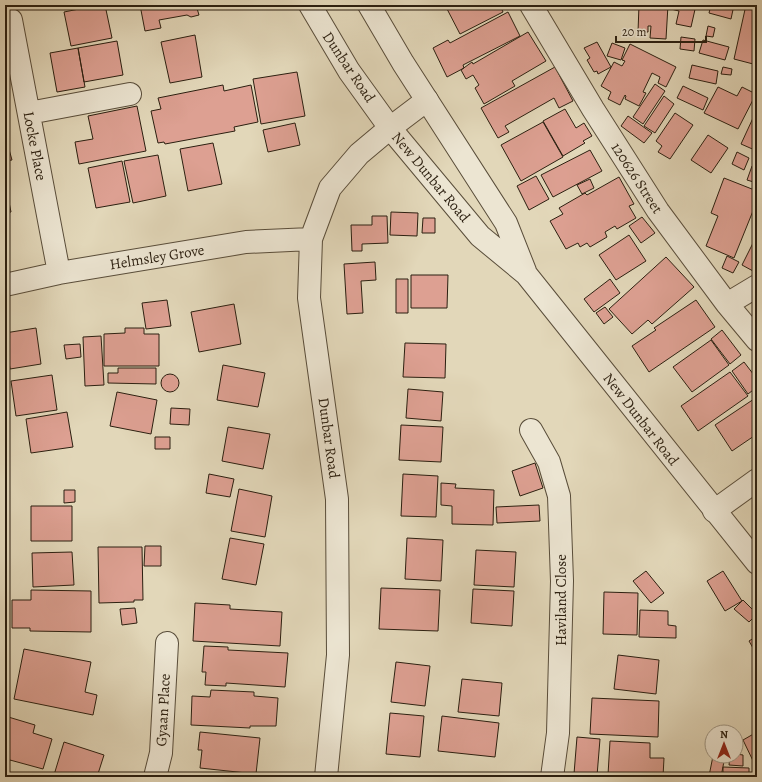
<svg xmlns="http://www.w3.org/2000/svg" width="762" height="782" font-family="Alegreya,serif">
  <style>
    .building { fill: #dda092; stroke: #2b1f10 }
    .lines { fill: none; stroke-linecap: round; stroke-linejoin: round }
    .minor-casing { stroke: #594d3a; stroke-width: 24 }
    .tertiary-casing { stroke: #594d3a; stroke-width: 24 }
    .minor { stroke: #ece5d2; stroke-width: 22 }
    .tertiary { stroke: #ece5d2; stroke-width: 22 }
    .labels { text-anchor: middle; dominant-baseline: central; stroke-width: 3; stroke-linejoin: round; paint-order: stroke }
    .street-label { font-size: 15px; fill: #2b1f10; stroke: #ece5d2 }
  </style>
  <rect width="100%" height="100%" fill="#e2d7b9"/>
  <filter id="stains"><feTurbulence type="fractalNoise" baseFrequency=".005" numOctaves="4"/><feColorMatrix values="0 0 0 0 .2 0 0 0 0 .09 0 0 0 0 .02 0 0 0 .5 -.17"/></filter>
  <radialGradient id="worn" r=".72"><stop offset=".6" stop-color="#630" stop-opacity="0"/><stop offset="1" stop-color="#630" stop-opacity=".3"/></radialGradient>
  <path class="building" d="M 99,5 L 105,5 L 112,38 L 71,46 L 64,12 Z
    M 140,5 L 196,5 L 199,15 L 191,17 L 187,15 L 159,20 L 161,28 L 145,31 Z
    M 451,5 L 500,5 L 503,12 L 460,34 L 446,7 Z
    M 635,5 L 668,5 L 666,39 L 650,38 L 651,26 L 648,26 L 648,32 L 638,32 L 639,5 Z
    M 672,5 L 696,5 L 691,27 L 676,24 L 679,11 L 671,9 Z
    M 711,5 L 734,5 L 731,19 L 709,13 Z
    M 746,5 L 757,5 L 757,65 L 734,59 Z
    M 508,12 L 520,36 L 463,65 L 464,68 L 447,77 L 433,48 L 448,40 L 450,43 Z
    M 708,26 L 715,28 L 713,37 L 706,36 Z
    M 528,32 L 546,61 L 512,81 L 515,86 L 484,104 L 475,88 L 479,85 L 473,75 L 466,79 L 461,70 L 472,62 L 473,64 Z
    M 195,35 L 202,77 L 170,83 L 161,42 Z
    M 681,37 L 695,39 L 694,51 L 680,49 Z
    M 703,40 L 729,47 L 725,60 L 699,53 Z
    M 117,41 L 123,75 L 84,82 L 78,48 Z
    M 597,42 L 611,67 L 598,74 L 597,71 L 594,72 L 587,60 L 590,58 L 584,48 Z
    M 612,43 L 625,48 L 621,60 L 607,56 Z
    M 630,44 L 676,67 L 666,87 L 658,83 L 660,77 L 652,73 L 643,92 L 646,93 L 639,106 L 625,99 L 626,96 L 625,95 L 620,105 L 608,99 L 611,92 L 601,86 L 614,62 L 622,66 L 625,61 L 622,60 Z
    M 78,48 L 85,87 L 57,92 L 50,53 Z
    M 692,65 L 718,71 L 716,84 L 689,78 Z
    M 555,67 L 573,101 L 559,108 L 554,98 L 505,126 L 509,132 L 498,138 L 481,108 Z
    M 723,67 L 732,69 L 731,75 L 721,74 Z
    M 297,72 L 305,116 L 261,124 L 253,79 Z
    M 655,84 L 665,91 L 643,124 L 633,117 Z
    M 223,85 L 224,91 L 251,85 L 258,122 L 234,127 L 235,131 L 165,144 L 164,142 L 158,143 L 151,111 L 161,109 L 158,98 Z
    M 683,86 L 708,98 L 703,110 L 677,98 Z
    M 718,87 L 737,96 L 742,87 L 756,94 L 738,129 L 704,113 Z
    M 664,96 L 674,104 L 655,133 L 644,126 Z
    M 137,106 L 146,151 L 79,164 L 75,142 L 93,139 L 88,116 Z
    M 565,109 L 576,128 L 584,123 L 592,136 L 583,141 L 585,143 L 563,156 L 543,121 Z
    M 675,113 L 693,125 L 670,159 L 658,152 L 662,146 L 656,141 Z
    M 628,116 L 652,133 L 644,143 L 621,126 Z
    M 753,118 L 757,119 L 757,151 L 741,144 Z
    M 543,122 L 563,157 L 521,181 L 501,145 Z
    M 295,123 L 300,145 L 268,152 L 263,130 Z
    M 5,135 L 12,160 L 5,161 Z
    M 708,135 L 728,148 L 711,173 L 691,160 Z
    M 213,143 L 222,184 L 188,191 L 180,149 Z
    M 590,150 L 602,171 L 553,197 L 541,175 Z
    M 737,152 L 749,158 L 744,170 L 732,164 Z
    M 158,155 L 166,196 L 133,203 L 124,161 Z
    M 122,161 L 130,202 L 96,208 L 88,168 Z
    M 752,166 L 757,168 L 757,183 L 747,180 Z
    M 536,176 L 549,199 L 529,210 L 517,186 Z
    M 619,177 L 634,204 L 629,206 L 636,218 L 617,229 L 615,226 L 605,232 L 607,237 L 590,247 L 587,243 L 580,247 L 578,243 L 566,249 L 550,221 L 563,214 L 559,208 L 585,193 L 587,195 Z
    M 724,178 L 757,191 L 757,201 L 734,258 L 706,246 L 718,216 L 711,213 Z
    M 590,179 L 594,188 L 582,194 L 577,185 Z
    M 5,182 L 11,212 L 5,213 Z
    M 391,212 L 418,213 L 417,236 L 390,235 Z
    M 372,216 L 387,216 L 388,243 L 362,244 L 362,251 L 352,251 L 351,225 L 372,225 Z
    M 642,217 L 655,233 L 641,243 L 629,226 Z
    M 423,218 L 435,218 L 435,233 L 422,233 Z
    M 629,235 L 646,261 L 616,280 L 599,255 Z
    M 756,237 L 757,263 L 753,271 L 742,265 Z
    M 727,256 L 739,262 L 733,273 L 722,268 Z
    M 666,257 L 694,287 L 652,324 L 648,320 L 632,334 L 609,309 Z
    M 375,262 L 376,280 L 361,281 L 363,313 L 347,314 L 344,264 Z
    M 411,275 L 448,275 L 447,308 L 411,308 Z
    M 396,279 L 408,279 L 408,313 L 396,313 Z
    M 610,279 L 620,293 L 594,312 L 584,299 Z
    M 167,300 L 171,326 L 146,329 L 142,303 Z
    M 696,300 L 715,327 L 649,372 L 632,346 L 656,330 L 654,328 Z
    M 234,304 L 241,344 L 199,352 L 191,312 Z
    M 605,307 L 613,317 L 604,324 L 596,313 Z
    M 36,328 L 41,364 L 10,369 L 5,333 Z
    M 125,328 L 144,328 L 144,334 L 159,334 L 159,366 L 104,366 L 104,334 L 125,333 Z
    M 722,330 L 741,355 L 730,364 L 711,339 Z
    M 101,336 L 104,385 L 85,386 L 83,337 Z
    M 711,340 L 729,365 L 692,392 L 673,367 Z
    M 405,343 L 446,344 L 445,378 L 403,377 Z
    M 80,344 L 81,357 L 66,359 L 64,345 Z
    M 744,362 L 757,379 L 757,387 L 748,394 L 732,371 Z
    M 223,365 L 265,373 L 258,407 L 217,400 Z
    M 118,368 L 156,368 L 156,384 L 108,383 L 108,373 L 118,373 Z
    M 730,372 L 748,396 L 698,431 L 681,406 Z
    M161 383a9 9 0 1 1 18 0a9 9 0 1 1-18 0Z
    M 52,375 L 57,410 L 16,416 L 11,381 Z
    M 408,389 L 443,392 L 441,421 L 406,418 Z
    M 117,392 L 157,400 L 151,434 L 110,426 Z
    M 754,399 L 757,403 L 757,434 L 732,451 L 715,425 Z
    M 171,408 L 190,409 L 189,425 L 170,424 Z
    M 67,412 L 73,447 L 31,453 L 26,419 Z
    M 401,425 L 443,427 L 441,462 L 399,460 Z
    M 228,427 L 270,434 L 263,469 L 222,461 Z
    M 155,437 L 170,437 L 170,449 L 155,449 Z
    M 535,463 L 543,488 L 520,496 L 512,471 Z
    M 209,474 L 234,479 L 230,497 L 206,493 Z
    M 403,474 L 438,476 L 436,517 L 401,516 Z
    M 441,483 L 456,484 L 455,488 L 494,490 L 493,525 L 452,524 L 452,506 L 441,505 Z
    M 239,489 L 272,496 L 265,537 L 231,531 Z
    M 64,490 L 75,490 L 75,502 L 64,503 Z
    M 539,505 L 540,521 L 497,523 L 496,507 Z
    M 31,506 L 72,506 L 72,541 L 31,541 Z
    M 230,538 L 264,544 L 256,585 L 222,579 Z
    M 407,538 L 443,540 L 441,581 L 405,579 Z
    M 145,546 L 161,546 L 161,566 L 144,566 Z
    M 98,547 L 142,547 L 143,600 L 134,600 L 134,602 L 99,603 Z
    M 476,550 L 516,552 L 514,587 L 474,585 Z
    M 72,552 L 74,585 L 33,587 L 32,553 Z
    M 646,571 L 664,593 L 651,603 L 633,581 Z
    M 723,571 L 742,601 L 725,611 L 707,581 Z
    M 381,588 L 440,590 L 438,631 L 379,629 Z
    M 473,589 L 514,591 L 512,626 L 471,623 Z
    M 31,590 L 91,591 L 91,632 L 30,631 L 30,628 L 12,628 L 12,600 L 31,600 Z
    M 604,592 L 638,593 L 637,635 L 603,634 Z
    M 743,600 L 757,614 L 749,622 L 734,609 Z
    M 195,603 L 230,605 L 230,609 L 282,612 L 280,646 L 193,641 Z
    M 135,608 L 137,623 L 122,625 L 120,609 Z
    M 640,610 L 668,611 L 668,625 L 676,626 L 676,638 L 639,637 Z
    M 757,636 L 757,655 L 749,641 Z
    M 204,646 L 228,647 L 228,650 L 288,653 L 285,687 L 226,683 L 226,686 L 205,685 L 206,672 L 202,672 Z
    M 24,649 L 91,662 L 85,692 L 97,695 L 93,715 L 14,699 Z
    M 618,655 L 659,660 L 656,694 L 614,689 Z
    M 396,662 L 430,666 L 425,706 L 391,702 Z
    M 462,679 L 502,683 L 499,716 L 458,712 Z
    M 211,690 L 254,692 L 254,696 L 278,698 L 276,726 L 250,726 L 250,728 L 191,725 L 192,696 L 210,697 Z
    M 592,698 L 659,701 L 658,737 L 590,734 Z
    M 390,713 L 424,716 L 420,757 L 386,754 Z
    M 5,716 L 35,725 L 33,733 L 52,739 L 43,769 L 10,760 L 8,766 L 5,765 Z
    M 442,716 L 499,723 L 495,757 L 438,751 Z
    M 200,732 L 260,738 L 256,774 L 200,768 L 202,750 L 198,750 Z
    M 757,732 L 757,767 L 756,767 L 743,740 Z
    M 577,737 L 600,739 L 597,776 L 574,774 Z
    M 610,741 L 650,743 L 650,758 L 664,758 L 663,777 L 608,775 Z
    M 64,742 L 104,755 L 97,777 L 61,777 L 54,775 Z
    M 736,754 L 743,755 L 743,766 L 729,765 L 730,756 L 736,756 Z
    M 713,756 L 725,756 L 721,777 L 709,776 Z
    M 723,767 L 749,768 L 749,777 L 723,777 Z"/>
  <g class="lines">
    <g class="minor-casing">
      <path id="minor" d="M 531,5 L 593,109 L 658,211 L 727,304 L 757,340
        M 11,20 L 59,273
        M 29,113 L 130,94
        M 5,285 L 59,273 L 246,242 L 311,239
        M 727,304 L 757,286
        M 531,430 L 549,462 L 559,496 L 562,581 L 558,733 L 552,777
        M 714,511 L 757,480
        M 155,777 L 161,753 L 167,643
        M 326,777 L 338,655 L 337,499 L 309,298 L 311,239 L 330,188 L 359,154 L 390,128 L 427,100"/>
    </g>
    <g class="tertiary-casing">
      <path id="tertiary" d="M 310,5 L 349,71 L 390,128 L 480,236 L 526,274 L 757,563
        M 369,5 L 403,63 L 506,223 L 525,271"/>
    </g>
    <use href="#minor" class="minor"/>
    <use href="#tertiary" class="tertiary"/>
  </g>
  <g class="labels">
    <g class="street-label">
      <text transform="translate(349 67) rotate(56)">Dunbar Road</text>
      <text transform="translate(35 146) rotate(79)">Locke Place</text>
      <text transform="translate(431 177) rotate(50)">New Dunbar Road</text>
      <text transform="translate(637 178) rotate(57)">120626 Street</text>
      <text transform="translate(157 257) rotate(-9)">Helmsley Grove</text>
      <text transform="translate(641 419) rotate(52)">New Dunbar Road</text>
      <text transform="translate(329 438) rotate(82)">Dunbar Road</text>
      <text transform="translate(561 600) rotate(-90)">Haviland Close</text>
      <text transform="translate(163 710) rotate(-87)">Gyaan Place</text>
    </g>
  </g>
  <rect width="762" height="782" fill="none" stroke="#e2d7b9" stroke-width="20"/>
  <rect x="6" y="6" width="750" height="770" fill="none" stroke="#2b1f10" stroke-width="2"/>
  <rect x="10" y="10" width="742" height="762" fill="none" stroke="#2b1f10"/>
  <g transform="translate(724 744)"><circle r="19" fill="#ece5d2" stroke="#9f9684"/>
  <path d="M0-3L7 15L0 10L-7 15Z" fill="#8f2418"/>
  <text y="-6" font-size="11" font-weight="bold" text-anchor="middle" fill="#2b1f10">N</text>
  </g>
  <path d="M616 36v6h90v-6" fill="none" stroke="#2b1f10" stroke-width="2"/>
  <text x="622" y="36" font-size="12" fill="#2b1f10" stroke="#ece5d2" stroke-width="3" paint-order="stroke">20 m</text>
  <rect width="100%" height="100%" filter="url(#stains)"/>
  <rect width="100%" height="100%" fill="url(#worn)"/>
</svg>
